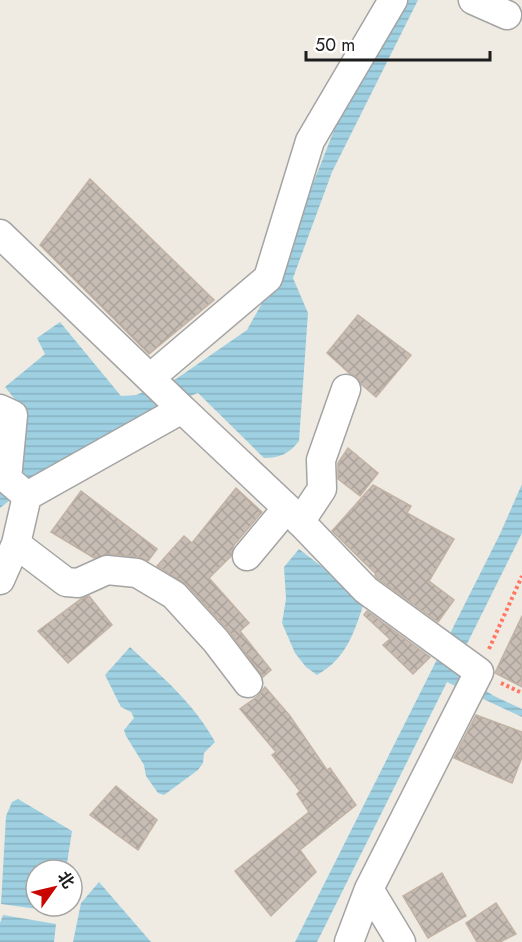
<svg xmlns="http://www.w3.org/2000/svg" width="522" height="942" font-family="Jost,'Noto Sans SC',sans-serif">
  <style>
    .water { fill: url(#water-rules) }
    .building { fill: url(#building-cross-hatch); stroke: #c2b2a3; stroke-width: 1.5 }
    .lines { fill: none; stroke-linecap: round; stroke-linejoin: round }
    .minor-casing { stroke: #a4a4a4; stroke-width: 31 }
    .path { stroke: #ff7763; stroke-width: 4; stroke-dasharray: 3 3; stroke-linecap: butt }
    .minor { stroke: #fff; stroke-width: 28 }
  </style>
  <defs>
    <pattern id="water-rules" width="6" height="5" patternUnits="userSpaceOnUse" patternTransform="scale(1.5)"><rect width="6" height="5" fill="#9ed0e1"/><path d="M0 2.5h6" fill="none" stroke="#88b2c1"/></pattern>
    <pattern id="building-cross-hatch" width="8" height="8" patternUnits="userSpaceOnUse" patternTransform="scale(1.5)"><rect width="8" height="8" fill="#c7bdb5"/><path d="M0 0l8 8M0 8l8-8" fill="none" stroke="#aaa29b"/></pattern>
  </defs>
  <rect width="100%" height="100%" fill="#efebe2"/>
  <path class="water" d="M 405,0 L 418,0 L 332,172 L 293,278 L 308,313 L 299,441 C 289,454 279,458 264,458 L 198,393 L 159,408 L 36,480 L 0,508 L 0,488 L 25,412 L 5,387 L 45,354 L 37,338 L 60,322 L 121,396 L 136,395 L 176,379 L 247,330 L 276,278 L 340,115 Z
    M 522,484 L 522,533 L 454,670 L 494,696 L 522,709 L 522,717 L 447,682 L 317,942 L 295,942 L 500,534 Z
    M 299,549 L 365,600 C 354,632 348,657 317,675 L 306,667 L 295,653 L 282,623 L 286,599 L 284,567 Z
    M 130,647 C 161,676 194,703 215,742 L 204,753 L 203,763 L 198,770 L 164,795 L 158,793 L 146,776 L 144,765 L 126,736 L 124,730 L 134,718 L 131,712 L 121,707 L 105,675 Z
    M 18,799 L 72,831 L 66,870 L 36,870 L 36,906 L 60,906 L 59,912 L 1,904 L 6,816 L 12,802 Z
    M 99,882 L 151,942 L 73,942 L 81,903 Z
    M 3,915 L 56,924 L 54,942 L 0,942 L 0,923 Z"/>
  <path class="building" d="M 90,179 L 214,300 L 149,354 L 40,245 Z
    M 358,315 L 411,355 L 376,397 L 361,384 L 358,378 L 349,373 L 327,353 Z
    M 348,448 L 378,473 L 360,496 L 338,479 L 338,463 Z
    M 373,485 L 411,506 L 407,513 L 454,539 L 429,581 L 454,600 L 438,622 L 377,578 L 375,575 L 376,574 L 332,531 Z
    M 236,488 L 262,512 L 234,545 L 231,556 L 209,578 L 249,623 L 240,631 L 271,670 L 263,677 L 229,631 L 186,584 L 157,566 L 184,536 L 192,543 Z
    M 81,491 L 157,549 L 148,561 L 139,557 L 109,554 L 94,558 L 51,532 Z
    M 89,596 L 112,625 L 68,663 L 38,631 L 81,599 Z
    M 367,611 L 430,657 L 413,674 L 383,645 L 390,639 L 364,615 Z
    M 522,616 L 522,687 L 495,673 Z
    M 265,687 L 290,716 L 327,770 L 330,768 L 356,805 L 300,850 L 316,872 L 271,916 L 235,871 L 309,812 L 297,794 L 300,791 L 272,755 L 276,752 L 240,709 L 258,696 Z
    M 476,715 L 522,732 L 522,757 L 512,783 L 454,758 Z
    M 116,786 L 157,820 L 138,850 L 90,815 Z
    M 442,873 L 466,916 L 428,938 L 403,896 Z
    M 496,903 L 516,934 L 500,942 L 477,942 L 466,923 Z"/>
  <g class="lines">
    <g class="minor-casing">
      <path id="minor" d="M 473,0 L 507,15
        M 0,234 L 182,409
        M 150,378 L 268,278 L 310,141 L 393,0
        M 0,409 L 13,415 L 7,479 L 27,496
        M 300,522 L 322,489 L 321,460 L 346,389
        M 16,544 L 66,582 L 78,583 L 107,570 L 137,573 L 174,595 L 216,641 L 248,683
        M 247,556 L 287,508
        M 0,580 L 16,544 L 27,496 L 182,409 L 287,508 L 366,590 L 479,672 L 369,889 L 349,942
        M 369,889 L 401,942"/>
    </g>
    <path class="path" d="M 489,649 L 522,576
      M 501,683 L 522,693"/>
    <use href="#minor" class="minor"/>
  </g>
  <g transform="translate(54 888) rotate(56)"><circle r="28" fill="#ffffff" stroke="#a5a5a5" stroke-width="1.5"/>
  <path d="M0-4.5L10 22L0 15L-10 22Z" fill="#ca0600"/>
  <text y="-9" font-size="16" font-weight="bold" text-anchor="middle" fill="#1d1d1d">北</text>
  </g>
  <path d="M306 51v9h184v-9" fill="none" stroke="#1d1d1d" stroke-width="3"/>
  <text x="315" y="51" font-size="18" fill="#1d1d1d" stroke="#ffffff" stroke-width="4.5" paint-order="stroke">50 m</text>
</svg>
